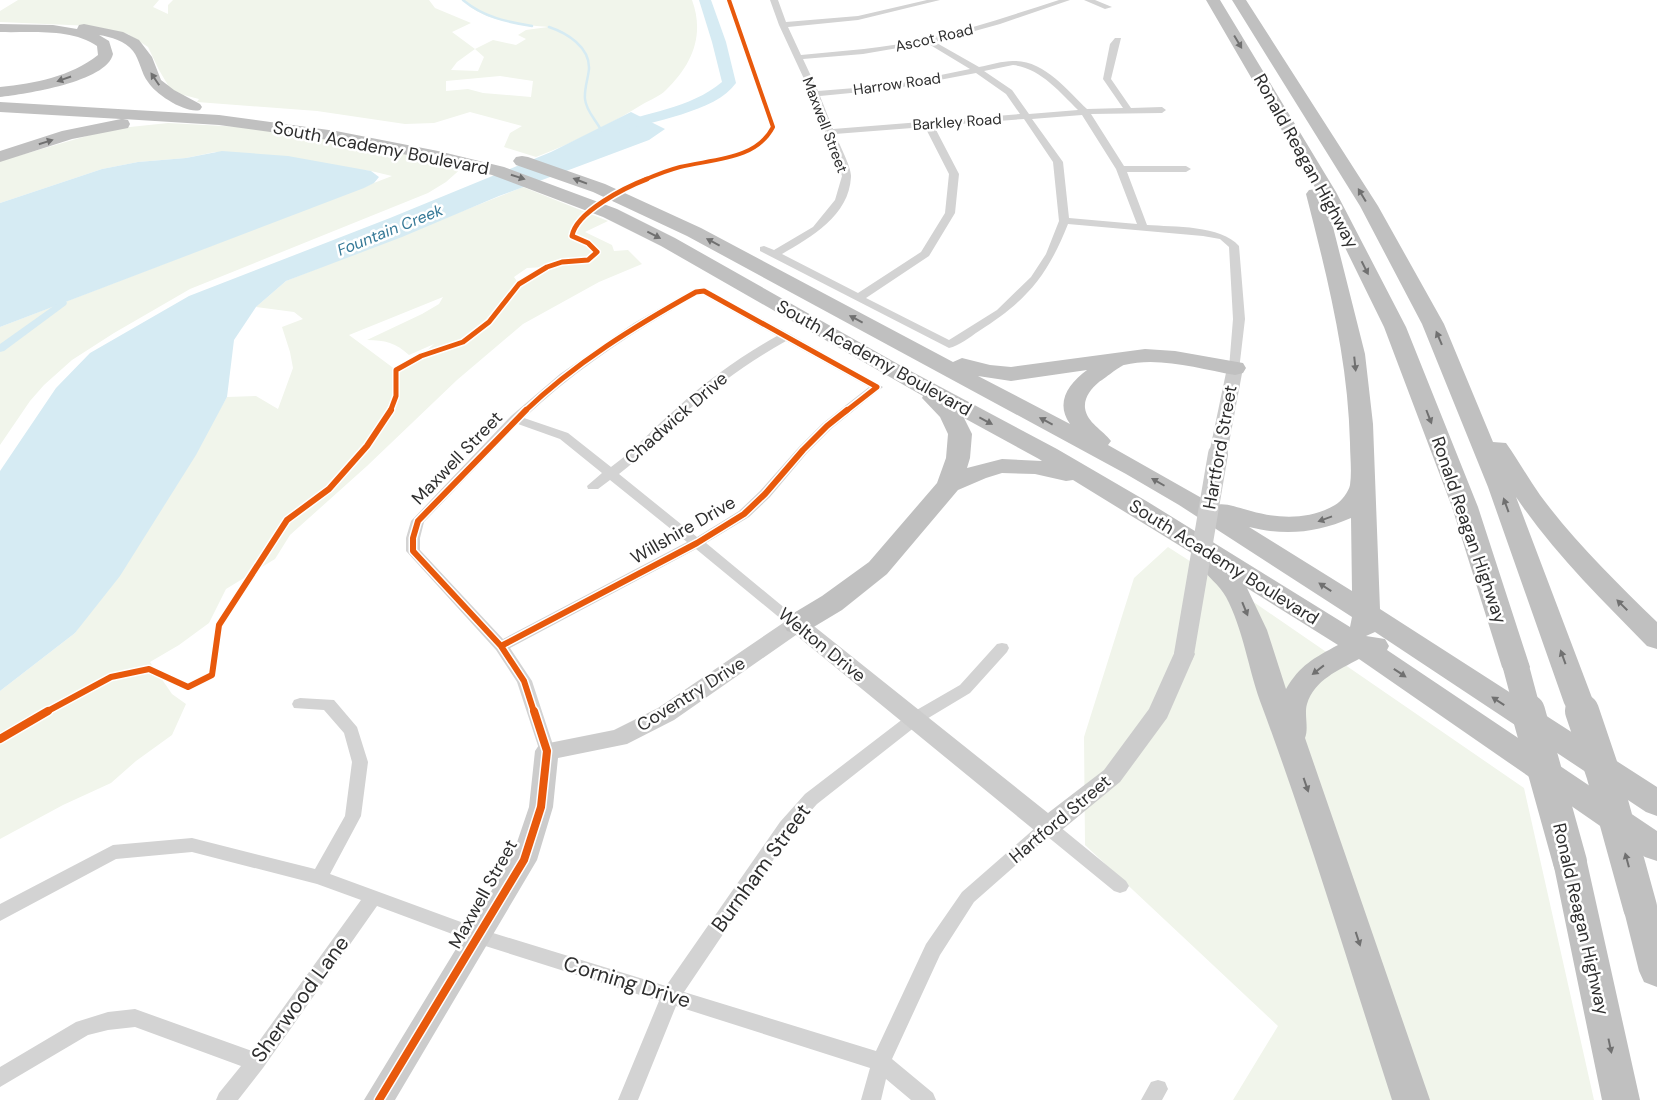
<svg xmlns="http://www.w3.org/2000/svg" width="1657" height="1100" font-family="'DM Sans',sans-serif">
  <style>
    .green { fill: #f1f5eb; fill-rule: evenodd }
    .water { fill: #d6ebf3 }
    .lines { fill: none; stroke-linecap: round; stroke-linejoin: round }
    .stream { stroke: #d6ebf3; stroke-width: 2.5 }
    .canal { fill: #d6ebf3; fill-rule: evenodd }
    .river { fill: #d6ebf3; fill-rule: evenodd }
    .street { fill: #d3d3d3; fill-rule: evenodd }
    .secondary { fill: #ccc; fill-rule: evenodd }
    .highway { fill: #c0c0c0; fill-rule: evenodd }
    .secondary-bridge { stroke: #ccc; stroke-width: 20 }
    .highway-bridge-far1 { stroke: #c0c0c0; stroke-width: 26 }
    .highway-bridge { stroke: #c0c0c0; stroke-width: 34 }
    .cycleway-far3-casing { stroke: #fff; stroke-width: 5.5 }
    .cycleway-far2-casing { stroke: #fff; stroke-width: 8 }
    .cycleway-far1-casing { stroke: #fff; stroke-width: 9 }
    .cycleway-casing { stroke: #fff; stroke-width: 11 }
    .cycleway-far3 { stroke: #e8590c; stroke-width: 4 }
    .cycleway-far2 { stroke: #e8590c; stroke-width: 5 }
    .cycleway-far1 { stroke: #e8590c; stroke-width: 6 }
    .cycleway { stroke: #e8590c; stroke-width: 8 }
    .oneway { fill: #707070 }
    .labels { text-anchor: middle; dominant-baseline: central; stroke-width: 5; stroke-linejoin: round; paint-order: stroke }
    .far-street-label { font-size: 15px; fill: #2e2e2e; stroke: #fff }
    .far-water-label { font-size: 16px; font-style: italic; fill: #367997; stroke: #fff }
    .street-label { font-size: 18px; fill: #2e2e2e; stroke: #fff }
    .near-street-label { font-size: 21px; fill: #2e2e2e; stroke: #fff }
  </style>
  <rect width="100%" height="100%" fill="#fff"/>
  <path class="green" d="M 18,0 L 159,0 L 153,7 L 168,14 L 168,5 L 173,0 L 429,0 L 435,8 L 471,23 L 452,32 L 475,49 L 493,40 L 516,45 L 526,39 L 518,35 L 526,30 L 548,27 C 524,25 479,21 464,0 L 692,0 C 705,35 692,65 666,90 C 660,96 650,100 643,104 C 609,125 573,143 536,157 L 504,147 L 510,133 L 522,126 L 470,112 L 434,123 L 405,124 L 317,111 L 197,102 L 199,99 L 172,92 L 159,70 L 148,47 L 128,34 L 92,26 L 0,22 L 0,11 ZM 475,49 L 484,57 L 478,71 L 451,70 L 457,62 ZM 500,76 L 533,81 L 531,97 L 483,93 L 468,89 L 446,91 L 446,81 Z
    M 168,123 L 260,128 L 338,138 L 464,166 L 446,182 L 428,193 L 190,289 L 114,333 L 72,360 L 44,385 L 30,401 L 0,445 L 0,327 L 392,176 L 371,171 L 215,152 L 186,158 L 138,162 L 102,169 L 0,203 L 0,161 L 111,129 Z
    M 523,187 L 608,221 L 585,232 L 612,245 L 614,251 L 628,250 L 642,264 L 599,282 L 523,324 L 457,380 L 367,466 L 290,535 L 275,559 L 226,589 L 209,623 L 179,645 L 150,662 L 172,694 L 186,704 L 172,735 L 136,761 L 111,783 L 63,805 L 0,839 L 0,691 L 75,633 L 164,505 L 227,397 L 256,396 L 278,409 L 293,368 L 290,352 L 282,327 L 303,319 L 294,312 L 256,307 L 286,281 ZM 546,267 L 519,284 L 514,277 L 527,268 ZM 443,297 L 439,304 L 422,314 L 367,340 C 385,340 396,343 409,355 L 434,344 L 421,356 L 396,370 L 349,335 Z
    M 1168,547 L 1255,603 L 1524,788 L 1594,1100 L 1233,1100 L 1278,1026 L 1085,845 L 1084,737 L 1134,578 Z"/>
  <path class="water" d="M 631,112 L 665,129 L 649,140 L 499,196 L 402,237 L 286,281 L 256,307 L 234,340 L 227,397 L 196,455 L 120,576 L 75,633 L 0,691 L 0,471 L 56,388 L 90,353 L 189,296 L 390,218 L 551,152 Z
    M 222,151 L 288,156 L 371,171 L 379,177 L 374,183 L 364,188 L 0,327 L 0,203 L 102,169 L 138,162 L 186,158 Z"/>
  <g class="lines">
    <path class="stream" d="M 463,0 C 483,17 507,22 532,26
      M 549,27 C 567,33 590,47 589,69 C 588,79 584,89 585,99 C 586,111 596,120 601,130"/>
    <path class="canal" d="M 62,300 L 66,301 L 67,303 L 66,305 L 4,351 L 0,352 L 0,344 Z"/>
    <path class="river" d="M 699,0 L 711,0 L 726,42 L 736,83 C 715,113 651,120 618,133 L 608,133 L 605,130 L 608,127 C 645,112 690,109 722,82 L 712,42 Z"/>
    <path class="street" d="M 770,0 L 778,0 L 786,22 L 858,16 L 927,0 L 940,0 L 858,20 L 788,27 L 801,55 C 843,51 885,48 926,39 C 971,29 1015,14 1059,0 L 1070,0 L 1000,24 L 935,42 L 979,67 C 990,65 1002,61 1013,61 C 1043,59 1068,91 1087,109 L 1123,108 L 1103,79 L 1110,44 L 1115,38 L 1121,38 L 1111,79 L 1131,108 L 1162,107 L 1166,110 L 1162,113 L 1091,114 L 1124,166 L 1186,166 L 1191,169 L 1186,172 L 1127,172 L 1147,225 C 1174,227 1221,225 1239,246 L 1245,319 L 1239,370 L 1235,371 L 1229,368 L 1233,319 L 1229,247 L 1220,239 L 1203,236 L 1068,224 C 1047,277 1026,301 979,331 C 970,337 959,346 949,348 L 760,251 L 760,247 L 764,246 L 774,250 L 813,227 L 835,200 L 842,176 L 811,94 L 779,25 ZM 927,43 L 970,69 L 892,85 L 818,91 L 803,59 L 863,54 ZM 1013,65 C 1040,68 1060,92 1078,110 L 1029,114 L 1012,90 L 984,71 ZM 976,73 L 1006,94 L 1020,114 L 833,129 L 820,96 L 892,89 ZM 1082,115 L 1116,169 L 1137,224 L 1069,218 L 1063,162 L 1032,119 ZM 1024,119 L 1053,162 L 1059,221 L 1046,254 L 1031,277 L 997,310 L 949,340 L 866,298 L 929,256 L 955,213 L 959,174 L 934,126 ZM 925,127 L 949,174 L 945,213 L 921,252 L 858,293 L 782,254 C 811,237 849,216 851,177 C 852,168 839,144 835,134 Z
      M 1084,0 L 1095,0 L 1112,7 L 1105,9 Z
      M 704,288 L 790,334 L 883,387 L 831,429 L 807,453 L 770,497 L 749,517 L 706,543 L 804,624 L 802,628 L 792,628 L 696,549 L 510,648 L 532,681 L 555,751 L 553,755 L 547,757 L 541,755 L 517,682 L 496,650 L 406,551 L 406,538 L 411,521 L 511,416 L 560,374 L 634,323 L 692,290 ZM 702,294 L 777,336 C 742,356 707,380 677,408 C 654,427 635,450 611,467 L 568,433 L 524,418 C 568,377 617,342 669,312 C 679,306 691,296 702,294 ZM 786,341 L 869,387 L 823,423 L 799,447 L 760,491 L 739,511 L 697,537 L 619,474 C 644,455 663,432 686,412 C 717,385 750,361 786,341 ZM 518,424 L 560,439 L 602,473 L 587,486 L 588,489 L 598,489 L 610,480 L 687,542 L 503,639 L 420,550 L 420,538 L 424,522 Z
      M 1002,643 L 1007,644 L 1009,648 L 1007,652 L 970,693 L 920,723 L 817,804 L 792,832 L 684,992 L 876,1051 L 926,944 L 962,892 L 1042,822 L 1048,820 L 1054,822 L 1126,881 L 1129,886 L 1126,891 L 1120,893 L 1114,891 L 1048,837 L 974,902 L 940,955 L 892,1059 L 933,1093 L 936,1100 L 911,1100 L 886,1079 L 881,1100 L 861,1100 L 870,1068 L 676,1006 L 638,1100 L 618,1100 L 659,1001 L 479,944 L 377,906 L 263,1068 L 238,1100 L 216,1100 L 219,1093 L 241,1066 L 135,1027 L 108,1030 L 88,1035 L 0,1087 L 0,1067 L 76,1022 L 108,1012 L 135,1009 L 252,1051 L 361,900 L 317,884 L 192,852 L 116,859 L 0,921 L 0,904 L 113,845 L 192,838 L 315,869 L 345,816 L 352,762 L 344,733 L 324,710 L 294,708 L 292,704 L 294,700 L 300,698 L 334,700 L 357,727 L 368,762 L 361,816 L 330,874 L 480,929 L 666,986 L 780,822 L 805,794 L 908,715 L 960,685 L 997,644 Z
      M 1158,1080 L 1165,1082 L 1168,1089 L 1162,1100 L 1141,1100 L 1151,1082 Z"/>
    <path class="secondary" d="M 1235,363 L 1241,364 L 1243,368 L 1227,454 L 1224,458 L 1218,460 L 1212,458 L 1209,454 L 1227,368 L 1229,364 Z
      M 797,617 L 805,619 L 1048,813 L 1104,770 L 1149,709 L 1176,649 L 1184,646 L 1192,649 L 1195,654 L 1167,718 L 1120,782 L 1057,834 L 1048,837 L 1039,834 L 796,635 L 674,720 L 627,744 L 558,758 L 553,807 L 537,860 L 395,1100 L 364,1100 L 512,857 L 529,807 L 535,751 L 539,745 L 614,730 L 658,708 L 789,619 Z"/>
    <path class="highway" d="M 1206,0 L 1220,0 L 1336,192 L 1406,327 L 1478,507 L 1530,667 L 1526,674 L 1516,677 L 1506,674 L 1502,667 L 1452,507 L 1384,327 L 1331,219 L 1365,354 L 1373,424 L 1380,609 L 1657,787 L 1657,816 L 1646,812 L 1375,632 L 1366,636 L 1385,639 L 1389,646 L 1387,650 L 1657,831 L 1657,861 L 1645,857 L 1359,659 C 1339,670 1314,680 1307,704 C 1304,714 1309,728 1305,738 L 1430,1100 L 1392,1100 C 1349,967 1309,832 1260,701 C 1248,667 1243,629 1226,597 C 1219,584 1207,577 1200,565 L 1203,560 L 1073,480 L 1066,481 L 1035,474 L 1002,473 L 986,478 L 958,490 L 887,574 L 842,610 L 807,631 L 797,634 L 787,631 L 783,624 L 787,617 L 822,596 L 869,562 L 937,483 L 946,458 L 948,434 L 940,417 L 922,398 L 923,396 L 661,246 L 603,217 L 492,175 L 438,161 L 336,141 L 219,125 L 123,119 L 128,120 L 130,124 L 128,128 L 72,139 L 0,162 L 0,151 L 62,131 L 121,119 L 0,112 L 0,102 L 219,115 L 336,131 L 438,151 L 504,167 L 617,209 L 675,238 L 905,368 L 1057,449 L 1148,502 L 1350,627 L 1352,617 L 1179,505 L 1126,474 L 687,236 L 593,192 L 516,165 L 513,161 L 516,157 L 522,156 L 528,157 L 605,184 L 701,228 L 953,362 L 962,358 L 990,365 L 1011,367 L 1145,349 L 1175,351 L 1243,363 L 1246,368 L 1243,373 L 1235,375 C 1200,369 1159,356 1124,365 C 1120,366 1104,379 1099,382 C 1091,389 1084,397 1085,408 C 1087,423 1103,430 1111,441 L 1108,445 L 1214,505 C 1227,502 1238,508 1251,511 C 1279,519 1309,520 1335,505 C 1341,502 1349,491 1350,485 C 1352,471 1350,456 1350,443 C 1348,358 1327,276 1306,194 L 1309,190 L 1316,189 ZM 1087,370 C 1068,384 1055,403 1070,424 L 978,376 L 1011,381 ZM 964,418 L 1039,459 L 1042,461 L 1002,459 L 967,468 L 970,458 L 972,434 ZM 1351,518 L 1352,591 L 1249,527 C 1286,536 1316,533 1351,518 ZM 1247,588 L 1338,645 C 1314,658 1300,665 1286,689 L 1267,630 Z
      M 1232,0 L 1246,0 L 1378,206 L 1444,324 L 1493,442 L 1506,443 C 1518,460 1528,478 1540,495 C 1574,541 1616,582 1657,622 L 1657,649 L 1647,646 C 1601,599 1553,552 1516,497 L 1594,703 L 1590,711 L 1579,714 L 1568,711 L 1564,703 L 1488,487 L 1422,324 L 1360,206 Z
      M 0,24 L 53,25 L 77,29 L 79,25 L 84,24 L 123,32 L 139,40 L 152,57 L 161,80 L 174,90 L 200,104 L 202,107 L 200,110 C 186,114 155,94 148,82 C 141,73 140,60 133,51 C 125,41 111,37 99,35 L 109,41 L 113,54 C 107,82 25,94 0,97 L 0,87 C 36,83 70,77 98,55 L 97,46 C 71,28 30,33 0,32 Z
      M 1570,848 L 1582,852 L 1587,862 L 1640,1100 L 1602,1100 L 1553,862 L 1558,852 Z
      M 1640,893 L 1652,897 L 1657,907 L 1657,987 L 1644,982 L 1639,971 L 1623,907 L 1628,897 Z"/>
    <path class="secondary-bridge" d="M 1184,654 L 1218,454"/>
    <path class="highway-bridge-far1" d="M 1516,667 L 1528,712
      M 1579,703 L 1582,712"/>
    <path class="highway-bridge" d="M 1528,711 L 1570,862
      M 1582,711 L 1603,773 L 1640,907"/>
    <g class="cycleway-far3-casing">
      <path id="cycleway-far3" d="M 644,180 C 656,175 668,170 680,167 C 713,159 756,160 773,127 L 729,0"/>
    </g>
    <g class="cycleway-far2-casing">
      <path id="cycleway-far2" d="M 390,412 L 396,396 L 396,370 L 421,356 L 463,342 L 489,322 L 519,284 L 547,267 L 562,262 L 588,260 L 597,252 L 588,243 L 572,236 C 576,212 626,187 647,179
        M 524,412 C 575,363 635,326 696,292 L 704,291 L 877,387 L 845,412"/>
    </g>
    <g class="cycleway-far1-casing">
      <path id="cycleway-far1" d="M 501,646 L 524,681 L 534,712
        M 501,646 L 413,551 L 413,538 L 418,521 L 526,410
        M 501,646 L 697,543 L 744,514 L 765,494 L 803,450 L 827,426 L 847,410
        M 46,712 L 111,677 L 149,669 L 188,687 L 212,675 L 219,625 L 287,520 L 329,489 L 367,446 L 391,410"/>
    </g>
    <g class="cycleway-casing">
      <path id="cycleway" d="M 0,739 L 48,711
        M 379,1100 L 524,860 L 541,807 L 547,751 L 534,711"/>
    </g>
    <use href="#cycleway-far3" class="cycleway-far3"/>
    <use href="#cycleway-far2" class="cycleway-far2"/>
    <use href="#cycleway-far1" class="cycleway-far1"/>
    <use href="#cycleway" class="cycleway"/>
  </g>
  <defs><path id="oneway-solid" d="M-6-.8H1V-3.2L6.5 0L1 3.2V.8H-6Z" transform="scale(1.25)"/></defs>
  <g class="oneway">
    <use href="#oneway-solid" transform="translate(1238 42) rotate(59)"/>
    <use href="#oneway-solid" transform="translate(64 79) rotate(161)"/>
    <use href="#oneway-solid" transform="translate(155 79) rotate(-124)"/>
    <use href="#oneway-solid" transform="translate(46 142) rotate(-17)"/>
    <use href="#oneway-solid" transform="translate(518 177) rotate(18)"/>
    <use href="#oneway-solid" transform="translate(580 181) rotate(-159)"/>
    <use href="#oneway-solid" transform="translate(1362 195) rotate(-121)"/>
    <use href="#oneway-solid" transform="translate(654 235) rotate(27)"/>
    <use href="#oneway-solid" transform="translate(713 242) rotate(-152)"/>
    <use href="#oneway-solid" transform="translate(1365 268) rotate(63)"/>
    <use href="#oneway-solid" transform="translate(856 319) rotate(-152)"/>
    <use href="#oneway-solid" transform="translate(1439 338) rotate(-113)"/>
    <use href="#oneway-solid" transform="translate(1355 364) rotate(84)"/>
    <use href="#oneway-solid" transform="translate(1429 417) rotate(69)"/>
    <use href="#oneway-solid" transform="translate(986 421) rotate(28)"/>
    <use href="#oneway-solid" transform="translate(1046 421) rotate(-152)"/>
    <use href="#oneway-solid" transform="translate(1158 482) rotate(-150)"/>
    <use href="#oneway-solid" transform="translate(1506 505) rotate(-110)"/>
    <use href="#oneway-solid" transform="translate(1325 519) rotate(160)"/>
    <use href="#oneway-solid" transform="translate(1325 587) rotate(-147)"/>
    <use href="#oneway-solid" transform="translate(1622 605) rotate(-135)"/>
    <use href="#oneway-solid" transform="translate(1245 609) rotate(68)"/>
    <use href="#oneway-solid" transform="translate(1563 657) rotate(-110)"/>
    <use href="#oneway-solid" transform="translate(1318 670) rotate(142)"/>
    <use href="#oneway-solid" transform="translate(1400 673) rotate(34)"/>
    <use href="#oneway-solid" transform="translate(1498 701) rotate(-147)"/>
    <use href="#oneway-solid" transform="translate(1306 785) rotate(71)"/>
    <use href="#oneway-solid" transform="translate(1627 860) rotate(-105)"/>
    <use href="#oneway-solid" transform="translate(1358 939) rotate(72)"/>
    <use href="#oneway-solid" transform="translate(1610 1046) rotate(78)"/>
  </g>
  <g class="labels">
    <g class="far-street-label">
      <text transform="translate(934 38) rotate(-13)">Ascot Road</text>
      <text transform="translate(897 84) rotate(-8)">Harrow Road</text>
      <text transform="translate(957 122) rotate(-4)">Barkley Road</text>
      <text transform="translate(825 125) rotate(69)">Maxwell Street</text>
    </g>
    <g class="far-water-label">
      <text transform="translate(390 230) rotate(-22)">Fountain Creek</text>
    </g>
    <g class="street-label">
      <text transform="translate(381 148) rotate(11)">South Academy Boulevard</text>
      <text transform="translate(1306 161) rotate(61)">Ronald Reagan Highway</text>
      <text transform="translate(874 358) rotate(29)">South Academy Boulevard</text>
      <text transform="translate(676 418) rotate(-41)">Chadwick Drive</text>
      <text transform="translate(1220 447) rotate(-80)">Hartford Street</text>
      <text transform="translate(457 458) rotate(-46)">Maxwell Street</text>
      <text transform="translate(683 530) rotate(-30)">Willshire Drive</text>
      <text transform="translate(1469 530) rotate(71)">Ronald Reagan Highway</text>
      <text transform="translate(1224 562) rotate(32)">South Academy Boulevard</text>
      <text transform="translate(822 645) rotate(39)">Welton Drive</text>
      <text transform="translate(691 694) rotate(-32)">Coventry Drive</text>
      <text transform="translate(1060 819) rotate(-40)">Hartford Street</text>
      <text transform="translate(483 894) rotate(-61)">Maxwell Street</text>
      <text transform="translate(1581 919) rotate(77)">Ronald Reagan Highway</text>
    </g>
    <g class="near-street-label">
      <text transform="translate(761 868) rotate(-54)">Burnham Street</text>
      <text transform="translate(627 982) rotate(17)">Corning Drive</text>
      <text transform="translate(300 999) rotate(-54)">Sherwood Lane</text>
    </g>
  </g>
</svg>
